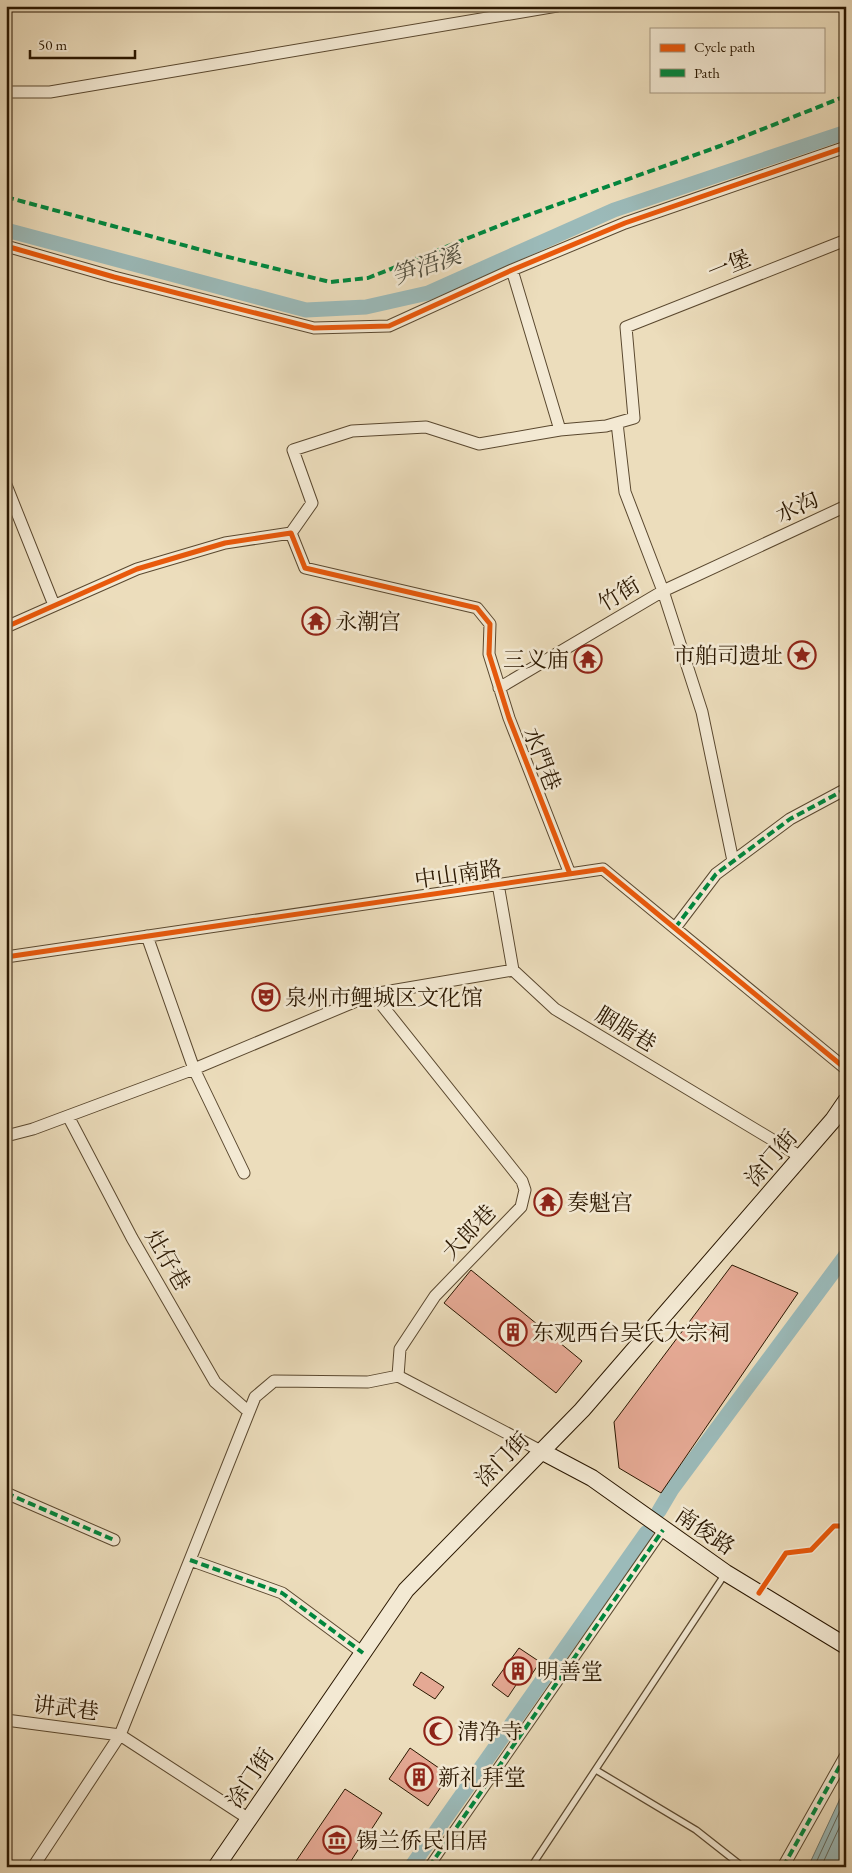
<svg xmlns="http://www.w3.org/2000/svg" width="852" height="1873" font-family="'EB Garamond','Noto Serif SC',serif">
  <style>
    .water { fill: #9bbab9; stroke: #6e796f }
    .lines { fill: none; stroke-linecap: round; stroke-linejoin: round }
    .shore { stroke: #62685c; stroke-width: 1 }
    .canal { stroke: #9bbab9; stroke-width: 15 }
    .building { fill: #e5a994; stroke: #2a1700 }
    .service-casing { stroke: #5a482f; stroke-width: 8 }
    .pedestrian-casing { stroke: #5a482f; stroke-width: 11 }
    .minor-casing { stroke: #5a482f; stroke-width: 13 }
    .secondary-casing { stroke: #2a1700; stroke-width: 18 }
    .service { stroke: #f3e9d3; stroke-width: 5.5 }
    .pedestrian { stroke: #f3e9d3; stroke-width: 9 }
    .minor { stroke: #f3e9d3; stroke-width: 11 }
    .secondary { stroke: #f3e9d3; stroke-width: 16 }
    .quiet { stroke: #00873e; stroke-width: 4; stroke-dasharray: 8 4; stroke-linecap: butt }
    .cycleway-casing { stroke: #f3e9d3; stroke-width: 8 }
    .cycleway { stroke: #e8590c; stroke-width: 5 }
    .labels { text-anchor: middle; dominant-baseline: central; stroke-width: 5; stroke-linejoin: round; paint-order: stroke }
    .street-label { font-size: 22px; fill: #2a1700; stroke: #f3e9d3 }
    .poi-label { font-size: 22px; fill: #2a1700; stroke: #f3e9d3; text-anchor: start }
    .water-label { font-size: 24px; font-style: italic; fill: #525041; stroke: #f3e9d3 }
  </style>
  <rect width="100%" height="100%" fill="#ecddbc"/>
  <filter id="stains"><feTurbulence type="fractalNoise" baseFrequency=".004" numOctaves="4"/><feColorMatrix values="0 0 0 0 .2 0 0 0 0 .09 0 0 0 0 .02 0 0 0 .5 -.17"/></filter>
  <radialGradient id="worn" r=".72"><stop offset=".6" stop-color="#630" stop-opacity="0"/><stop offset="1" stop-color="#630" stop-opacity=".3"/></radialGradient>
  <path class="water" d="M 846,1786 L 846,1867 L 808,1867 Z"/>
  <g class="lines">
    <path class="shore" d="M 814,1867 L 846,1798
      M 821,1867 L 846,1813"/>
    <path class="canal" d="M 6,230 L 306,310 L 366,307 L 428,293 L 614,210 L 846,132
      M 659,1511 L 672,1489 L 846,1255
      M 411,1867 L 646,1533"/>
  </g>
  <path class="building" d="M 732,1265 L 798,1293 L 661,1493 L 619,1468 L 614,1422 Z
    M 471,1270 L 582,1361 L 556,1393 L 444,1303 Z
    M 519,1648 L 540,1662 L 526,1683 L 520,1679 L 508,1697 L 492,1685 Z
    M 421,1672 L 444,1687 L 435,1699 L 413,1685 Z
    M 410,1748 L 449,1775 L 428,1806 L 389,1779 Z
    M 345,1789 L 382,1813 L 347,1867 L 292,1867 Z"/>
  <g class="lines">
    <g class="service-casing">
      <path id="service" d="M 596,1770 L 696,1830 L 743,1867
        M 531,1867 L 725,1574"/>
    </g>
    <g class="pedestrian-casing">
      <path id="pedestrian" d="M 429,1867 L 663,1530"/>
    </g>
    <g class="minor-casing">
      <path id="minor" d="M 6,92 L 50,92 L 557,6
        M 6,246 L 114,277 L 314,328 L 389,326 L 512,270 L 625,223 L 846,147
        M 512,270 L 560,430
        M 617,423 L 625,492 L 663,591 L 702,712 L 733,861
        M 6,485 L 54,605
        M 291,533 L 312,503 L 293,450 L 352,431 L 426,427 L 479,444 L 560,430 L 606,426 L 634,418 L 626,327 L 846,240
        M 6,627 L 137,569 L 225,543 L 291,533 L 305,568 L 477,608 L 490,624 L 489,654 L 509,718 L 570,874
        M 499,688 L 663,591 L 846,506
        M 498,884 L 513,970 L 555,1009 L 801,1157
        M 675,928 L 716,874 L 790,819 L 846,789
        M 147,936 L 194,1069 L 244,1173
        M 6,957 L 603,869 L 846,1069
        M 373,994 L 522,1181 L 525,1190 L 521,1207 L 435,1296 L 400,1349 L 398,1376 L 541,1451
        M 68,1116 L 132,1238 L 215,1382 L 249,1412
        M 6,1136 L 33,1129 L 194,1069 L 373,994 L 513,970
        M 6,1493 L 114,1540
        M 190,1560 L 282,1593 L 363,1653
        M 6,1720 L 120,1735 L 255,1397 L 274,1381 L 368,1382 L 398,1376
        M 33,1867 L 120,1735 L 249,1819
        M 783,1867 L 846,1755"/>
    </g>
    <g class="secondary-casing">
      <path id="secondary" d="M 541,1451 L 592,1478 L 726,1573 L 846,1646
        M 216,1867 L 406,1590 L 582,1410 L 833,1120 L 846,1101"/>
    </g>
    <use href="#service" class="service"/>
    <use href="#pedestrian" class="pedestrian"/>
    <use href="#minor" class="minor"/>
    <use href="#secondary" class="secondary"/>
    <path class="quiet" d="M 6,197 L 220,255 L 330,282 L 368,278 L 506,223 L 720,146 L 846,96
      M 675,928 L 716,874 L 790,819 L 846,789
      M 6,1493 L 114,1540
      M 190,1560 L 282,1593 L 363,1653
      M 429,1867 L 663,1530
      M 783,1867 L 846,1755"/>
    <g class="cycleway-casing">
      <path id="cycleway" d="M 6,246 L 114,277 L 314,328 L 389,326 L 512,270 L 625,223 L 846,147
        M 6,627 L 137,569 L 225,543 L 291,533 L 305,568 L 477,608 L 490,624 L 489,654 L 509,718 L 570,874
        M 6,957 L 603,869 L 846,1069
        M 759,1593 L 786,1553 L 811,1550 L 834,1526 L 846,1526"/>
    </g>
    <use href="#cycleway" class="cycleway"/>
  </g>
  <defs>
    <g id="temple-ring" transform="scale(1.4375)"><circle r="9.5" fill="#f3e9d3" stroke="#8f2418" stroke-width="1.5"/><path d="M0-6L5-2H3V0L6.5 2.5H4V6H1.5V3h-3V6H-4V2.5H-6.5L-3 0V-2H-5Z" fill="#8f2418"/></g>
    <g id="sight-ring" transform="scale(1.4375)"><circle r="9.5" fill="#f3e9d3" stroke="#8f2418" stroke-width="1.5"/><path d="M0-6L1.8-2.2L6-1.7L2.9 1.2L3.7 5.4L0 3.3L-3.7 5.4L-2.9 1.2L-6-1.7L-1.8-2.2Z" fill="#8f2418"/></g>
    <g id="theatre-ring" transform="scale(1.4375)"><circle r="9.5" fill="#f3e9d3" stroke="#8f2418" stroke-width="1.5"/><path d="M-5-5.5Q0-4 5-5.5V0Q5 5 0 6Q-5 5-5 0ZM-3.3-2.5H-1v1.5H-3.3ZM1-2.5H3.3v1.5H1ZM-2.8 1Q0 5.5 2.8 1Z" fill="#8f2418"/></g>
    <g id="building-ring" transform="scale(1.4375)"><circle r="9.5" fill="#f3e9d3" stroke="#8f2418" stroke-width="1.5"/><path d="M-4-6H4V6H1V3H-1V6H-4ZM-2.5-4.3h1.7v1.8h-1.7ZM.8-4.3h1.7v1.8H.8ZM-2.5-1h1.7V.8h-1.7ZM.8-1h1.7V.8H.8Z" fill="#8f2418"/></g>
    <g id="mosque-ring" transform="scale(1.4375)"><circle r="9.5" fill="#f3e9d3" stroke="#8f2418" stroke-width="1.5"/><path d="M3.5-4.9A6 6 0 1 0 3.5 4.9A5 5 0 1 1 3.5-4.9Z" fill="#8f2418"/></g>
    <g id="museum-ring" transform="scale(1.4375)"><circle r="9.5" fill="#f3e9d3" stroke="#8f2418" stroke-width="1.5"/><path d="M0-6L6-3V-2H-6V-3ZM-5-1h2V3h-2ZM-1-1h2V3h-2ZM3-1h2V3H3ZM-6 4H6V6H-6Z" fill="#8f2418"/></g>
  </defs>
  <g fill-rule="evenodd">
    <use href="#temple-ring" x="316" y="621"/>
    <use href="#sight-ring" x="802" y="655"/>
    <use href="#temple-ring" x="588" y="659"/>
    <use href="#theatre-ring" x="266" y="997"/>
    <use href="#temple-ring" x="548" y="1202"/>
    <use href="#building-ring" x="513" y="1332"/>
    <use href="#building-ring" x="518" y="1671"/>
    <use href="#mosque-ring" x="438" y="1731"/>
    <use href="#building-ring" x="419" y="1777"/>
    <use href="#museum-ring" x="337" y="1840"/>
  </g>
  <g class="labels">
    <g class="street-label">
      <text transform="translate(729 265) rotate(-22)">一堡</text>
      <text transform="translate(797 507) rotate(-25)">水沟</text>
      <text transform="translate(619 594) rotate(-31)">竹街</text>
      <text transform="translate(542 759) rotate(69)">水門巷</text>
      <text transform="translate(458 874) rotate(-8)">中山南路</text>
      <text transform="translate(626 1029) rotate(31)">胭脂巷</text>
      <text transform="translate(771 1158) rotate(-49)">涂门街</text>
      <text transform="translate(469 1232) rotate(-46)">大郎巷</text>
      <text transform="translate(168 1260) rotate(60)">灶仔巷</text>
      <text transform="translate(502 1459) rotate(-45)">涂门街</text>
      <text transform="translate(705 1531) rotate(34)">南俊路</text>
      <text transform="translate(66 1708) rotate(7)">讲武巷</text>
      <text transform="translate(250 1778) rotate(-56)">涂门街</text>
    </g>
    <g class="poi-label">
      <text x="335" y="621">永潮宫</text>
      <text x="783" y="655" text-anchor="end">市舶司遗址</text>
      <text x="569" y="659" text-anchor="end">三义庙</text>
      <text x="285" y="997">泉州市鲤城区文化馆</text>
      <text x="567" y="1202">奏魁宫</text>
      <text x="532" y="1332">东观西台吴氏大宗祠</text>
      <text x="537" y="1671">明善堂</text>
      <text x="457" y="1731">清净寺</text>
      <text x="438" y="1777">新礼拜堂</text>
      <text x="356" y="1840">锡兰侨民旧居</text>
    </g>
    <g class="water-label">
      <text transform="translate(426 265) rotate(-19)">笋浯溪</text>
    </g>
  </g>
  <rect width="852" height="1873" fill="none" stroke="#ecddbc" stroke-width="25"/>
  <rect x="8" y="8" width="837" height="1858" fill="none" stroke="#2a1700" stroke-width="2.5"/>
  <rect x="12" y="12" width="827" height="1848" fill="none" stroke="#2a1700"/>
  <rect x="650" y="28" width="175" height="65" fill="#f3e9d3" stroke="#a3957f"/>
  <rect x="660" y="44" width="25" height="8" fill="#e8590c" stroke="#a3957f"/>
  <text x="694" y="52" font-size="15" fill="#2a1700">Cycle path</text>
  <rect x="660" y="69" width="25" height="8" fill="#00873e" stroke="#a3957f"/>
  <text x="694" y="78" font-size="15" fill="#2a1700">Path</text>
  <path d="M30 50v8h105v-8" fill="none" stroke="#2a1700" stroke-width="2.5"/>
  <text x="38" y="50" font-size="15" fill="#2a1700" stroke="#f3e9d3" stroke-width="4" paint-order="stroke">50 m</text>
  <rect width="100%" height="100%" filter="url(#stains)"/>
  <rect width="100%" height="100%" fill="url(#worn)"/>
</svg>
